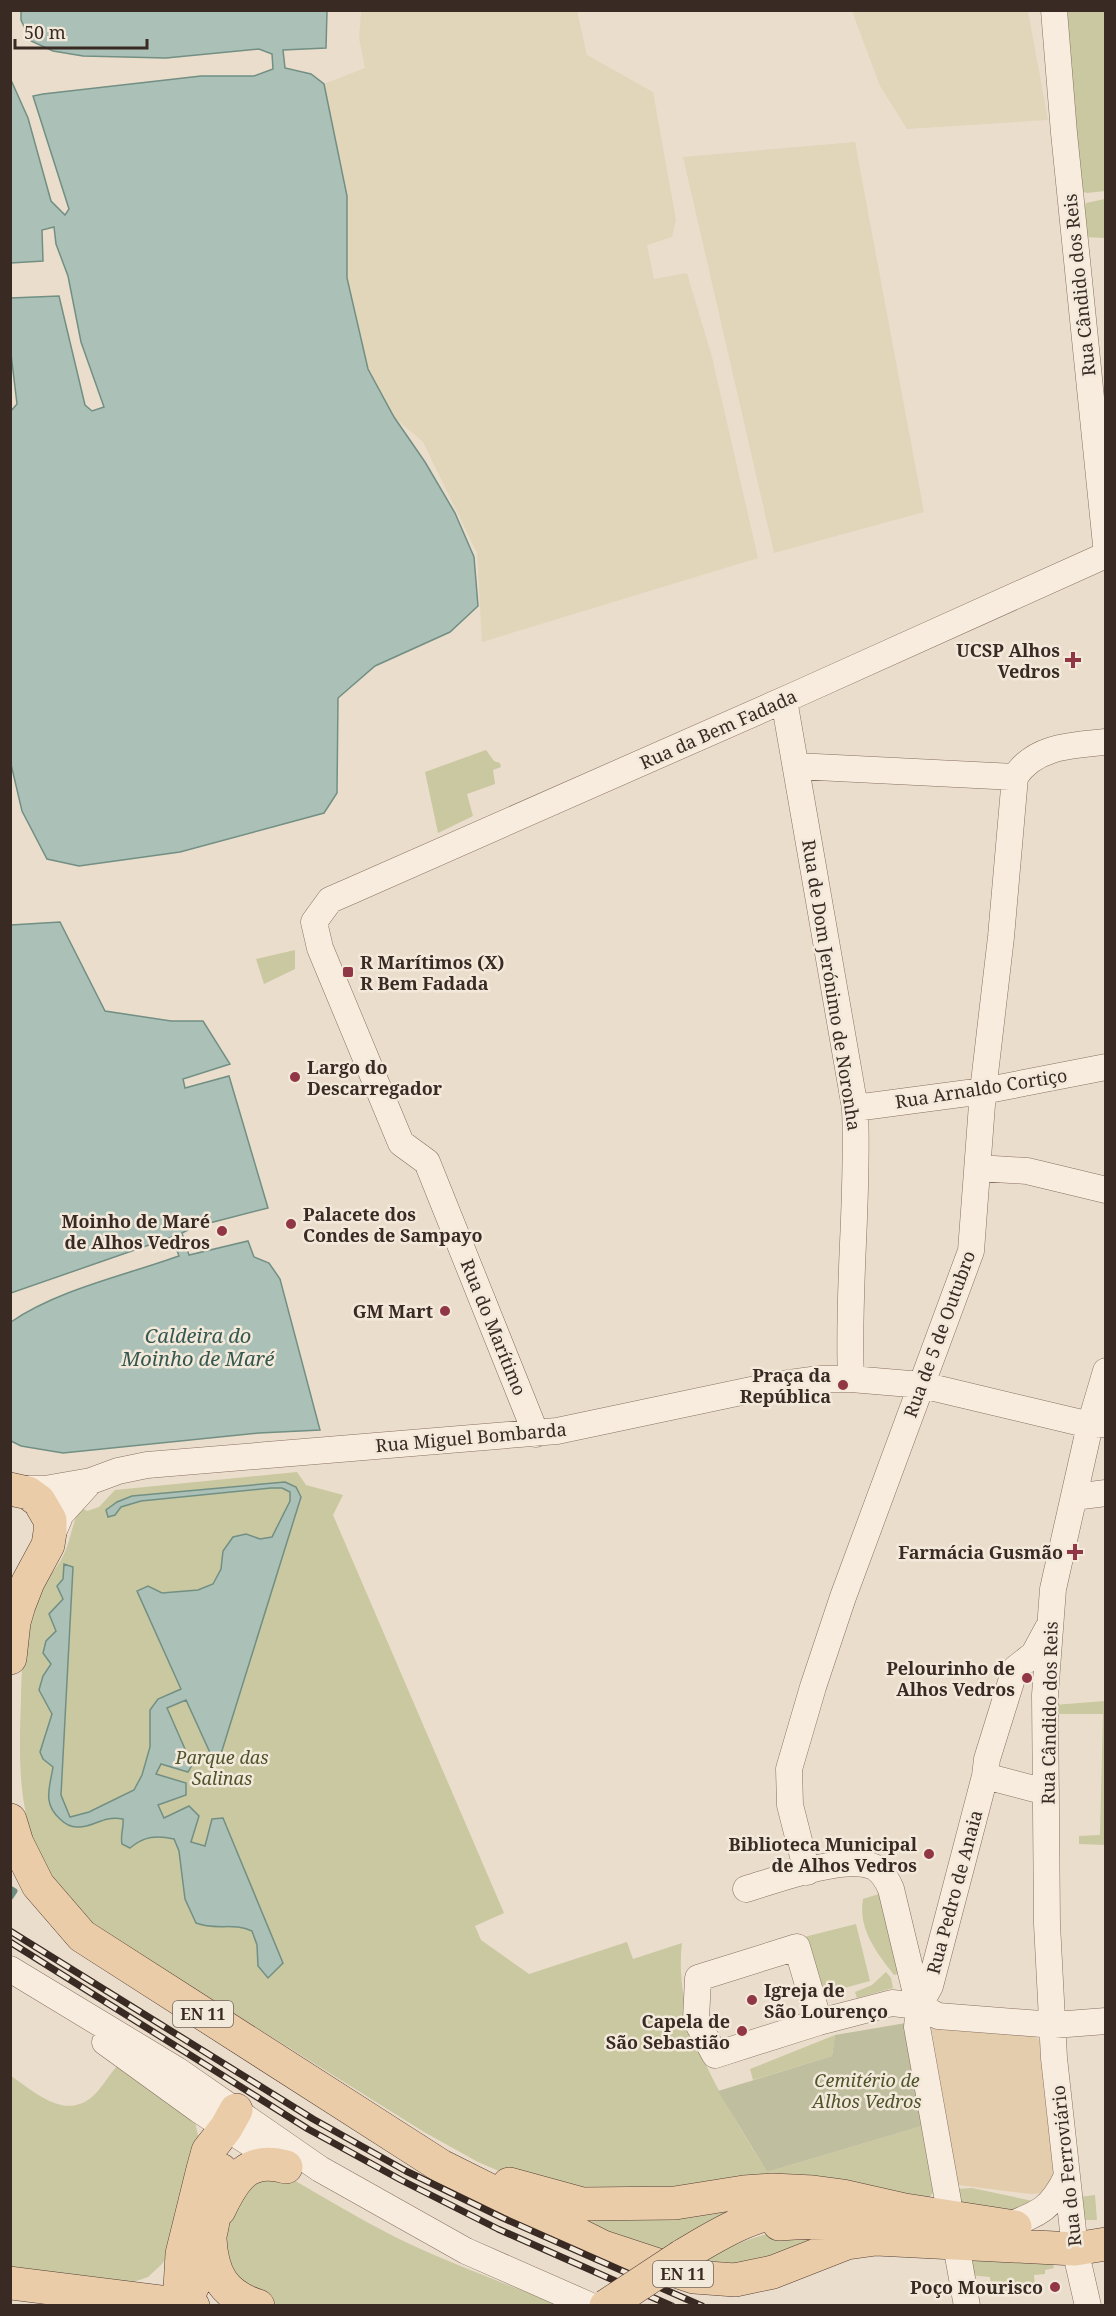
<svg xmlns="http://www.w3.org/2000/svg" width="1116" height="2316" font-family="'Noto Serif',serif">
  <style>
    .farmland { fill: #e1d5ba }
    .green { fill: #c9c8a0 }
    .sand { fill: #e4cdac }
    .cemetery { fill: #bfbe9e }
    .water { fill: #abc1b7; stroke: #728f84; stroke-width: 1.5 }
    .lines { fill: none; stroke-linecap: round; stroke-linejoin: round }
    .stream { stroke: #728f84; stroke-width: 5 }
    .minor-casing { stroke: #877061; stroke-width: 27 }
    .major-casing { stroke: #563f34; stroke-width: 34 }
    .minor { stroke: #f7ecde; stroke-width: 26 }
    .major { stroke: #eacca8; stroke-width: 33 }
    .rail-casing { stroke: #392a23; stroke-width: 7 }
    .rail { stroke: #f3e9db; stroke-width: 4.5; stroke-dasharray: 14; stroke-linecap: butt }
    .major-bridge-casing { stroke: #563f34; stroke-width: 34; stroke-linecap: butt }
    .major-bridge { stroke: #eacca8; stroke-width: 33 }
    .poi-dot { fill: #913644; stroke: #f3e9db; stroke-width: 2 }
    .labels { text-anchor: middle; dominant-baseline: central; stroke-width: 5; stroke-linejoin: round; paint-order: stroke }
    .shield { fill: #f3e9db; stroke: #71635a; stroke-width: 1.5 }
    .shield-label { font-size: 16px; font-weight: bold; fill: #392a23 }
    .street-label { font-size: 18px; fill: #392a23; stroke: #f3e9db }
    .poi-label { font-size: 18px; font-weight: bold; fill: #392a23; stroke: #f3e9db; text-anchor: end }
    .park-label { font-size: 18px; font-style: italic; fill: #4f542b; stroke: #f3e9db }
    .water-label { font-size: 20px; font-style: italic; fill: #345850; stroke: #f3e9db }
  </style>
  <rect width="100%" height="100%" fill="#ebddcc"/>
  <path class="farmland" d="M 577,10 L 587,55 L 653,92 L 676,220 L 672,237 L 647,245 L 654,279 L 687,273 L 712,357 L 758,558 L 482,642 L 477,553 L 423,442 L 394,417 L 368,369 L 347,278 L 347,196 L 324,84 L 365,68 L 359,38 L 361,11 Z
    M 852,11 L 1028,11 L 1048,120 L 907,129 L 880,86 Z
    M 855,142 L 924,512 L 774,553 L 683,157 Z"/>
  <path class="green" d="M 1068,11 L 1105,11 L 1105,191 L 1087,193 L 1081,191 L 1065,36 Z
    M 1105,199 L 1105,238 L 1084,237 L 1084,208 L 1086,203 Z
    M 486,750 L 494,761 L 500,763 L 501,767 L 493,770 L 495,784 L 467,794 L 473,816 L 438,833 L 425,772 Z
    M 295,950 L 295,969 L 264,984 L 256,959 Z
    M 297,1472 L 306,1485 L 343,1495 L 333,1515 L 504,1913 L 475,1926 L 481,1940 L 529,1974 L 627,1942 L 633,1959 L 682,1943 C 672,2026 726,2104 767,2172 L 922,2126 L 933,2193 L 927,2200 L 650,2196 L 522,2181 L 478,2162 L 424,2132 L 115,1939 C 106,1932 94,1926 86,1918 C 17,1849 18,1789 21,1698 C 22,1672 22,1627 31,1603 C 37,1586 54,1574 62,1558 C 71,1542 71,1524 81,1507 L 87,1511 L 99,1507 L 115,1490 Z
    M 1105,1701 L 1105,1845 L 1079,1844 L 1079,1836 L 1100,1835 L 1103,1714 L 1053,1714 L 1054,1705 Z
    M 882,1893 L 898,1974 L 894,1975 C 876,1952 858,1929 863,1899 Z
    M 856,1924 L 870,1981 L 837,1990 L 822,1991 L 804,1937 Z
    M 886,1972 L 891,1978 L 893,1988 L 857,1998 L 855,1992 L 872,1985 Z
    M 835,2035 L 832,2056 L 753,2080 L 750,2069 Z
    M 117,2066 L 195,2122 L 199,2140 L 167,2256 L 162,2264 L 148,2277 L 128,2284 L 11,2273 L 10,2075 C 36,2093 68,2124 97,2092 C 104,2084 110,2074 117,2066 Z
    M 287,2176 C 323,2197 358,2218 395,2237 C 448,2263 503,2282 557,2305 L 285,2306 L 248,2297 L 221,2247 L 240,2186 Z
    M 972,2188 L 1033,2201 L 1037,2208 L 1008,2210 L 961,2204 L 958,2189 Z
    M 1095,2195 L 1097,2220 L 1081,2220 L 1079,2197 Z
    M 762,2196 L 655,2255 L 548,2203 Z
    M 784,2230 L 840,2230 L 771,2264 L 691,2270 C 724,2249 745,2238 784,2230 Z
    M 1051,2254 L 1054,2268 L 1045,2270 L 1045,2274 L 1034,2275 L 1035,2287 L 1022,2287 L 1022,2295 L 1003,2295 L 1003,2287 L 991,2287 L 990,2277 L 968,2275 L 964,2259 Z"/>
  <path class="sand" d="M 931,2026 L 1031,2034 L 1039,2040 L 1042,2047 L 1055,2176 L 1055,2182 L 1041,2193 L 1031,2194 L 958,2185 Z"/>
  <path class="cemetery" d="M 906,2023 L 922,2126 L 767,2172 L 718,2091 L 832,2056 L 835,2035 Z"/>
  <path class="water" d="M 21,11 L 327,11 L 326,48 L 283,50 L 285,68 L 311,74 L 324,84 L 347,196 L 347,278 L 368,369 L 394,417 L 425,462 L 455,513 L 474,557 L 478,606 L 450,632 L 375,666 L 338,698 L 337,793 L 324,813 L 180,852 L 79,866 L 47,859 L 22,811 L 10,760 L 10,412 L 17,404 L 11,354 L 11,298 L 59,296 L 85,405 L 92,411 L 104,407 L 81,342 L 68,276 L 56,244 L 54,227 L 42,230 L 43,261 L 11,263 L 11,80 L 28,118 L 51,201 L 65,215 L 69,209 L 33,96 L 43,94 L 201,76 L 254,76 L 273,69 L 272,54 L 259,49 L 166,58 L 83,56 L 53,51 L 31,41 L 21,20 Z
    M 60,922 L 105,1011 L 171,1021 L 203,1021 L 230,1064 L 183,1079 L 185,1088 L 229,1076 L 268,1208 L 194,1227 L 182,1233 L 189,1255 L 248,1241 L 254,1257 L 269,1263 L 280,1279 L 320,1430 L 259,1433 L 63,1453 L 21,1446 L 11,1441 L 11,1322 C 57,1290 126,1275 179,1256 L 172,1237 L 11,1293 L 11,925 Z
    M 285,1482 L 296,1487 L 301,1497 L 220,1757 L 212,1757 L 186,1700 L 167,1708 L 192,1765 L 188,1772 L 161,1764 L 156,1774 L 186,1783 L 186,1795 L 158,1805 L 164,1818 L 189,1806 L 199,1816 L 191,1842 L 205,1846 L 212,1819 L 223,1818 L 283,1963 L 268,1978 L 258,1966 L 257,1945 L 252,1931 C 234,1922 215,1931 196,1923 L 185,1899 L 179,1851 L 174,1839 C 157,1835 144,1836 130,1848 L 122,1844 C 120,1835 124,1828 123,1819 C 102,1815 94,1828 77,1827 C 71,1827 64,1823 60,1819 C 42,1803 50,1787 53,1767 L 43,1759 L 40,1752 L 52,1714 L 39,1690 L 43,1676 L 51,1664 L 43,1653 L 46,1641 L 56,1631 L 49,1614 L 63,1599 L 57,1586 L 63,1579 L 64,1564 L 73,1567 L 61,1795 L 70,1817 L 89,1812 L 134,1790 L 142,1775 L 150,1747 L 150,1710 L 158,1699 L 181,1689 L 137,1591 L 148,1586 L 162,1593 L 198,1590 L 213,1584 L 221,1569 L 223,1551 L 233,1537 L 246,1534 L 260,1539 L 272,1537 L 290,1501 L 290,1492 L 282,1488 L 271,1488 L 141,1501 L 121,1507 L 115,1515 L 108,1517 L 106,1510 L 117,1502 L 132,1496 Z"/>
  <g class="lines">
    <path class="stream" d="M 10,1888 L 15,1891 L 11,1897"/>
    <g class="minor-casing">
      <path id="minor" d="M 1054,10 L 1064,133 L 1106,545
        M 784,700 L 855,1108 C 859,1198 847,1288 851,1379
        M 796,766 L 1015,777
        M 855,1108 L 983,1091 L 1106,1067
        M 978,1168 L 1027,1171 L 1106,1190
        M 536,1434 L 427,1162 L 401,1143 L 320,948 L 314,922 L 330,900 L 353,890 L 795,695 L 1106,555
        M 14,1489 L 45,1489 L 62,1486 L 91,1481 L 118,1471 L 147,1465 L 557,1431 L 775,1385 L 819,1379 L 851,1379 L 922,1385 L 1090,1425 L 1106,1424
        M 1074,1497 L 1106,1493
        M 49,1542 L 61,1514 L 91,1481
        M 1046,1792 L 985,1776 L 987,1759 L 1015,1669 L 1034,1654 L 1048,1628
        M 807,1872 L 790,1805 L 789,1769 L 813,1687 L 843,1597 L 971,1251 L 983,1091 L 1001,937 L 1015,777 C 1034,746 1073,745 1106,742
        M 746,1889 C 777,1880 845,1854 874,1867 C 882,1871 887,1880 891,1889 L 919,2006 L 917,2027 L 948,2201
        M 10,1969 L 177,2070 L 320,2169 L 466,2251 L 591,2306
        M 919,2006 L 930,1986 L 985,1776
        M 819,2022 L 797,1947 L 698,1978 L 696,2020 L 715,2055 L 819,2022 L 892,2003 L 919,2006 L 938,2016 L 1054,2025 L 1106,2021
        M 105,2042 L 199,2110 L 288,2168
        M 1004,2227 C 1038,2214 1051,2210 1067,2176
        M 958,2256 L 967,2306
        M 1088,2306 L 1075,2249 L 1054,2058 L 1047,1924 L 1045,1695 L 1053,1589 L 1090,1425 L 1106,1371"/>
    </g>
    <g class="major-casing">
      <path id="major" d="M 10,1489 L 28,1493 L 39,1501 L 50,1520 L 50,1532 L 48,1545 L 28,1582 L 19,1605 L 14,1622 L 10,1658
        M 10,1820 L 17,1843 L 38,1885 L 82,1936 L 441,2166 L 603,2247 L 694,2277 L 735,2280 L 773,2272 L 847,2243 L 876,2239 L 1075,2249 L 1106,2244
        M 509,2184 L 582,2204 L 675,2203 L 744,2192 L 772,2190 L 813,2192 L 843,2196 L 905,2210 L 1015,2227
        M 219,2210 C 234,2179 247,2156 286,2167
        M 779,2224 C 814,2221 846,2223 880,2228
        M 210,2239 C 212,2274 223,2295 258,2306
        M 682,2256 C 721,2232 760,2209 808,2207
        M 10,2283 L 193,2306
        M 186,2299 C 209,2259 215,2215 221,2170
        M 182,2304 L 180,2288 L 182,2254 L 203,2169 L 208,2151 L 226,2128 L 236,2110"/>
    </g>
    <use href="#minor" class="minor"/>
    <use href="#major" class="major"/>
    <g class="rail-casing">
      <path id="rail" d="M 10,1931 L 313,2119 L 406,2171 L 503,2218 L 702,2306
        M 10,1942 L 308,2129 L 401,2180 L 498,2229 L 672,2306"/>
    </g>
    <use href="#rail" class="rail"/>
    <g class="major-bridge-casing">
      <path id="major-bridge" d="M 606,2306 L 682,2256"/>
    </g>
    <use href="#major-bridge" class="major-bridge"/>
  </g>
  <g class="poi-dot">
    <path d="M1070 651h6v6h6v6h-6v6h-6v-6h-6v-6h6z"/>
    <rect x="342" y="966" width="12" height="12" rx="3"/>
    <circle cx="295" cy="1077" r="6"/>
    <circle cx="291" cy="1224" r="6"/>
    <circle cx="222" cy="1231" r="6"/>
    <circle cx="445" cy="1311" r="6"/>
    <circle cx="843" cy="1385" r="6"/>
    <path d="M1072 1543h6v6h6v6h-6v6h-6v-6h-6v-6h6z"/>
    <circle cx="1027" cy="1678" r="6"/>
    <circle cx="929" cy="1854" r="6"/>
    <circle cx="752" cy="2000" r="6"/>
    <circle cx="742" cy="2031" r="6"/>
    <circle cx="1055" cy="2287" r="6"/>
  </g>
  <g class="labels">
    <g class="shield">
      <rect x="173" y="2001" width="60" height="26" rx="4.5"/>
      <rect x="653" y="2261" width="60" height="26" rx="4.5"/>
    </g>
    <g class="shield-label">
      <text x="203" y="2014">EN 11</text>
      <text x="683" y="2274">EN 11</text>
    </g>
    <g class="street-label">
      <text transform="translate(1079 285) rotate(-96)">Rua Cândido dos Reis</text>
      <text transform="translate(718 729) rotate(-24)">Rua da Bem Fadada</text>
      <text transform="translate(832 985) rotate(81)">Rua de Dom Jerónimo de Noronha</text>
      <text transform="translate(981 1088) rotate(-9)">Rua Arnaldo Cortiço</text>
      <text transform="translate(494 1327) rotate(68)">Rua do Marítimo</text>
      <text transform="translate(939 1334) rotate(-70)">Rua de 5 de Outubro</text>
      <text transform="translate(471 1437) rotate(-5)">Rua Miguel Bombarda</text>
      <text transform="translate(1049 1713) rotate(-89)">Rua Cândido dos Reis</text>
      <text transform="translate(954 1892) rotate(-75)">Rua Pedro de Anaia</text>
      <text transform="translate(1066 2166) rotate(-96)">Rua do Ferroviário</text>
    </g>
    <g class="poi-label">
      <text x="1060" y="650">UCSP Alhos<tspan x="1060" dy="21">Vedros</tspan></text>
      <text x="360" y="962" text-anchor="start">R Marítimos (X)<tspan x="360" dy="21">R Bem Fadada</tspan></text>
      <text x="307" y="1067" text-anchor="start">Largo do<tspan x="307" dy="21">Descarregador</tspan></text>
      <text x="303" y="1214" text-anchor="start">Palacete dos<tspan x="303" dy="21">Condes de Sampayo</tspan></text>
      <text x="210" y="1221">Moinho de Maré<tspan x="210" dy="21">de Alhos Vedros</tspan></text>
      <text x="433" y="1311">GM Mart</text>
      <text x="831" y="1375">Praça da<tspan x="831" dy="21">República</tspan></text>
      <text x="1063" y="1552">Farmácia Gusmão</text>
      <text x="1015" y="1668">Pelourinho de<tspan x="1015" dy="21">Alhos Vedros</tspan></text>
      <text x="917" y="1844">Biblioteca Municipal<tspan x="917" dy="21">de Alhos Vedros</tspan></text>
      <text x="764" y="1990" text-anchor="start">Igreja de<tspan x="764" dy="21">São Lourenço</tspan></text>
      <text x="730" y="2021">Capela de<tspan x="730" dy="21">São Sebastião</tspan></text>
      <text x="1043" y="2287">Poço Mourisco</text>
    </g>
    <g class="park-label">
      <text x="222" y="1757">Parque das<tspan x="222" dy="21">Salinas</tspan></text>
      <text x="867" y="2080">Cemitério de<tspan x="867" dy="21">Alhos Vedros</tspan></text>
    </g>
    <g class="water-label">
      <text x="198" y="1335">Caldeira do<tspan x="198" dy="23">Moinho de Maré</tspan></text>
    </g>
  </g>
  <rect width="1116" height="2316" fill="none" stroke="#392a23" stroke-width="24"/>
  <path d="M15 39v9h132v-9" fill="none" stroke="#392a23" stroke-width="3"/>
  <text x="24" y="39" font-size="18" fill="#392a23" stroke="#f3e9db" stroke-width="4.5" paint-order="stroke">50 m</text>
</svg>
